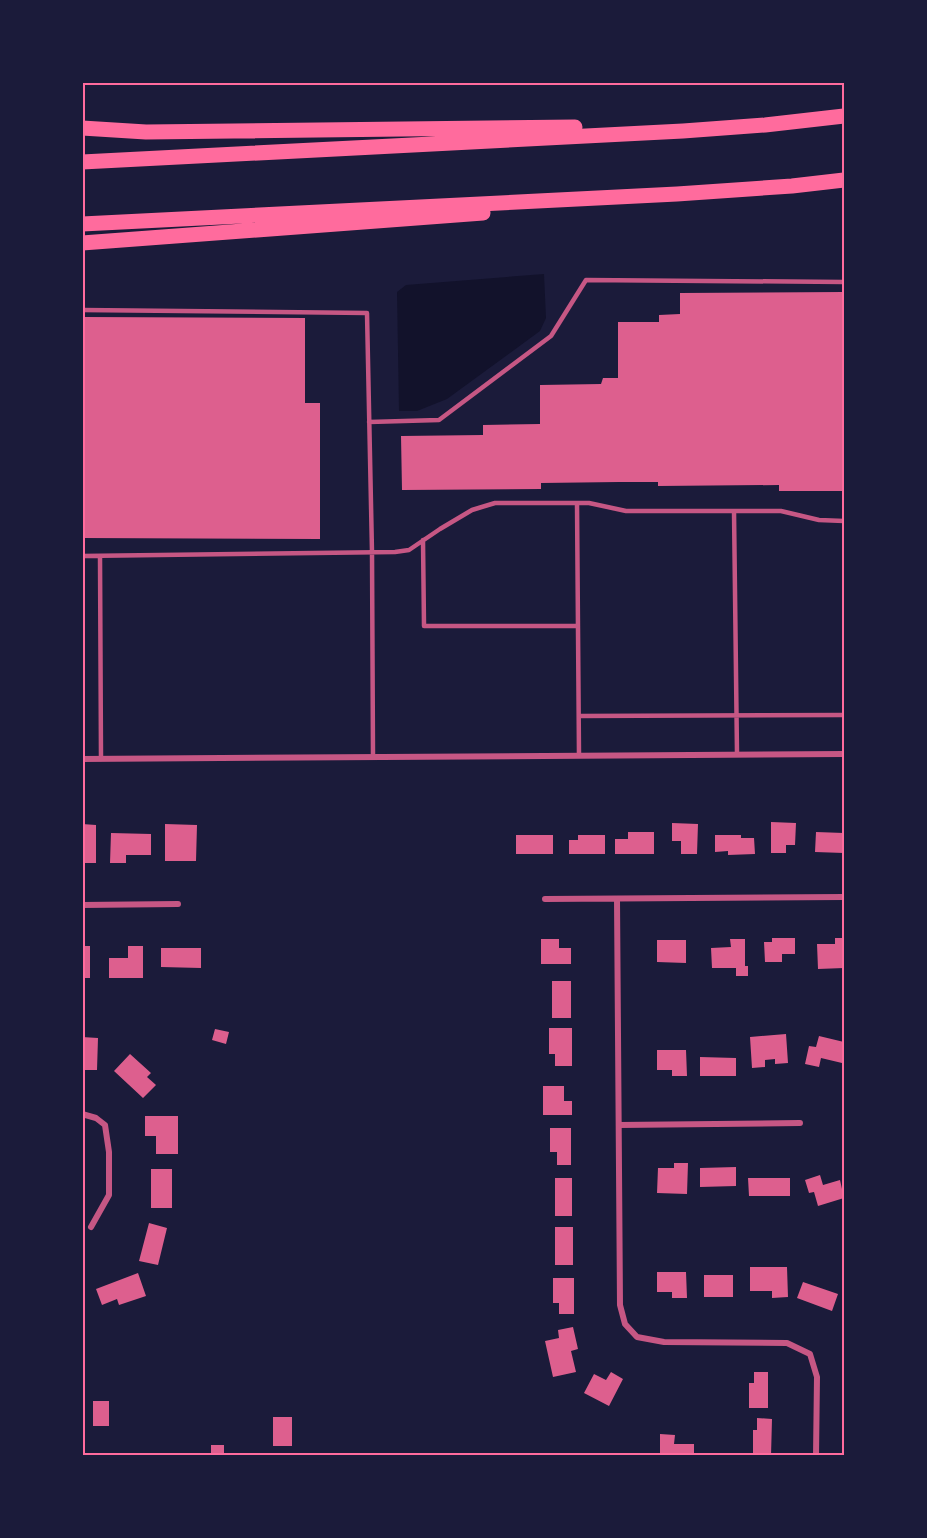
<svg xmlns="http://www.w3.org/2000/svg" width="927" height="1538" font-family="Inter,sans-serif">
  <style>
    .water { fill: #12122b }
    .building { fill: #dd5f8e }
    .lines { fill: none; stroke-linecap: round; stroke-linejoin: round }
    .service { stroke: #c65784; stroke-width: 4.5 }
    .minor { stroke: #c65784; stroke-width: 6 }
    .motorway { stroke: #ff6b9d; stroke-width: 15 }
    .neatline { fill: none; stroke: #ff6b9d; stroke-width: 2 }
  </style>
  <rect width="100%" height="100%" fill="#1b1b3a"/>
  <path class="water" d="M 544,274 L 546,318 L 540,331 L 447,399 L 417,411 L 399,411 L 397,292 L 406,285 Z"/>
  <path class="building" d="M 844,292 L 844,491 L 779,491 L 779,485 L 658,486 L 658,482 L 619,482 L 541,483 L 541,489 L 402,490 L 401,436 L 483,435 L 483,425 L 540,424 L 540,385 L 601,384 L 603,378 L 618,378 L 618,322 L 659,322 L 659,315 L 680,314 L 680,293 Z
    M 82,317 L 305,318 L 305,403 L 320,403 L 320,539 L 82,538 Z
    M 771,822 L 796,823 L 795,845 L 786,845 L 786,853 L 771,853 Z
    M 672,823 L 698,824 L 697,854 L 681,854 L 681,841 L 672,841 Z
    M 82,824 L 96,825 L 96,863 L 82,863 Z
    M 165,824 L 197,825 L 196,861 L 165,861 Z
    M 628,832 L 654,832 L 654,854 L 615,854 L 615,839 L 628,839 Z
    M 816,832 L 844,833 L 844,853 L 815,852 Z
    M 111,833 L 151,834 L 151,855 L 126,855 L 126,863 L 110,863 Z
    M 516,835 L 553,835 L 553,854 L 516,854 Z
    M 578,835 L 605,835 L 605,854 L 569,854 L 569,840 L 578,840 Z
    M 715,835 L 741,835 L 741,838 L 754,838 L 755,854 L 728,855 L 728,851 L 715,852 Z
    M 772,938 L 795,938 L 795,954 L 782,954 L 782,962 L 765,962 L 764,942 L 772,942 Z
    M 835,938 L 844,938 L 844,968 L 818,969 L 817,944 L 835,944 Z
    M 541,939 L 559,939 L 559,948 L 571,948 L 571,964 L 541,964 Z
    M 730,939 L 745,939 L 745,966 L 748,966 L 748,976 L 736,976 L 736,968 L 712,968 L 711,948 L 731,947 Z
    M 657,940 L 686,940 L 686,963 L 657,962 Z
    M 82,946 L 90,946 L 90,978 L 82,978 Z
    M 128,946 L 143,946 L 143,978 L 109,978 L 109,958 L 128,958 Z
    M 161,948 L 201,948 L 201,968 L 161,967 Z
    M 552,981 L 571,981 L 571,1018 L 552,1018 Z
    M 549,1028 L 572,1028 L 572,1066 L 555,1066 L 555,1054 L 549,1054 Z
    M 215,1029 L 229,1032 L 226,1044 L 212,1040 Z
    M 786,1034 L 788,1063 L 775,1064 L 775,1059 L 765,1060 L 765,1067 L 752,1068 L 750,1037 Z
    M 819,1036 L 844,1042 L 844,1051 L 842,1063 L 821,1058 L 819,1067 L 805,1064 L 809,1046 L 816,1047 Z
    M 82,1037 L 98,1038 L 97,1070 L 83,1070 Z
    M 657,1050 L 686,1050 L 687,1076 L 672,1076 L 672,1070 L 657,1070 Z
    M 130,1054 L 151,1073 L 147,1077 L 156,1085 L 143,1098 L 114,1071 Z
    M 700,1057 L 736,1058 L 736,1076 L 700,1076 Z
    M 543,1086 L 564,1086 L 564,1101 L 572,1101 L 572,1115 L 543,1115 Z
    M 145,1116 L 178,1116 L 178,1154 L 156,1154 L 156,1136 L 145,1136 Z
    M 550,1128 L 571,1128 L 571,1165 L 557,1165 L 557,1152 L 550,1152 Z
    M 674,1163 L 688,1163 L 687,1194 L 657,1193 L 658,1168 L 674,1168 Z
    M 736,1167 L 736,1186 L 700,1187 L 700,1168 Z
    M 151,1169 L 172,1169 L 172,1208 L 151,1208 Z
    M 820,1175 L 823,1185 L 840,1180 L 844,1198 L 818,1206 L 814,1192 L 809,1193 L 805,1180 Z
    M 555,1178 L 572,1178 L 572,1216 L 555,1216 Z
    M 748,1178 L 790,1178 L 790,1196 L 749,1196 Z
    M 149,1223 L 167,1228 L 158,1265 L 139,1261 Z
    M 555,1227 L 573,1227 L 573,1265 L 555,1265 Z
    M 750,1267 L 787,1267 L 788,1297 L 772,1298 L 772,1291 L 750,1291 Z
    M 657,1272 L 686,1272 L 687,1298 L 672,1298 L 672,1292 L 657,1292 Z
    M 138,1273 L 146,1296 L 119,1305 L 117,1299 L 102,1305 L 96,1289 Z
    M 704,1275 L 733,1275 L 733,1297 L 704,1297 Z
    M 553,1278 L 574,1278 L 574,1314 L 559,1314 L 559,1303 L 553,1303 Z
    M 803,1282 L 838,1294 L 832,1311 L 797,1298 Z
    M 573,1327 L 578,1349 L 571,1351 L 576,1372 L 553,1377 L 545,1341 L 559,1338 L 558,1330 Z
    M 611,1372 L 623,1379 L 609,1406 L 584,1393 L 594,1374 L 606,1380 Z
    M 754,1372 L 768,1372 L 768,1408 L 749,1408 L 749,1383 L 754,1383 Z
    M 93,1401 L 109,1401 L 109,1426 L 93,1426 Z
    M 273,1417 L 292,1417 L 292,1446 L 273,1446 Z
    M 757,1418 L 772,1419 L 771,1456 L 753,1456 L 753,1430 L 757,1430 Z
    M 660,1434 L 675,1435 L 674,1444 L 694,1444 L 694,1456 L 660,1456 Z
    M 211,1445 L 224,1445 L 224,1456 L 211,1456 Z"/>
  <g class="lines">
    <path class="service" d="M 82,310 L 367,313 L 372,552 L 373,757
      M 369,422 L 439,420 L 551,336 L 586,280 L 844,282
      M 577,503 L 579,755
      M 734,511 L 737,754
      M 423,540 L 424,626 L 578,626
      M 82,556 L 395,552 L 409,550 L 440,529 L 472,510 L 495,503 L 589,503 L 626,511 L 781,511 L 819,520 L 844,521
      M 100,556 L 101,759
      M 579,716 L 844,715"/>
    <path class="minor" d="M 82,759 L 844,754
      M 545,899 L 844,897
      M 617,899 L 620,1305 L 625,1324 L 637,1337 L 664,1342 L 787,1343 L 810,1354 L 817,1377 L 816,1456
      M 82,905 L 178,904
      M 82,1114 L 96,1118 L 105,1125 L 109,1152 L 109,1195 L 91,1227
      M 619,1125 L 800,1123"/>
    <path class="motorway" d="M 82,128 L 146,132 L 575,127
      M 82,162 L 683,131 L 765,125 L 844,116
      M 82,224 L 677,194 L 792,186 L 844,180
      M 82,243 L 483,213"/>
  </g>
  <rect width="927" height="1538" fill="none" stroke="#1b1b3a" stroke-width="168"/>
  <rect x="84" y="84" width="759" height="1370" class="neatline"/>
</svg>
